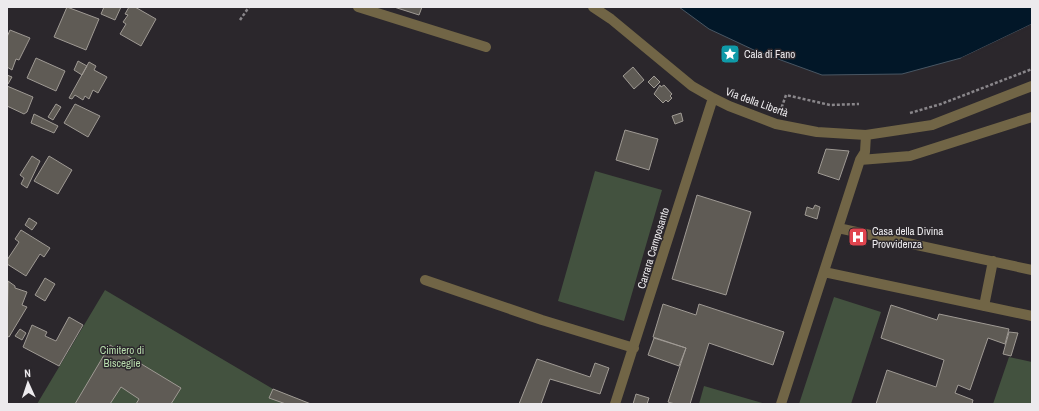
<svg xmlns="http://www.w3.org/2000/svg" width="1039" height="411" font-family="'Archivo Narrow',sans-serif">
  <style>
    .green { fill: #43523f }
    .water { fill: #021728; stroke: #485663 }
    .pier { fill: #2b272c }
    .building { fill: #5f5b55; stroke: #9f9a94 }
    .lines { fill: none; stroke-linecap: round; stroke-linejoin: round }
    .path { stroke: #89868a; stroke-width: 2.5; stroke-dasharray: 3 2; stroke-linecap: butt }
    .minor { stroke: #716546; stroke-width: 10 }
    .labels { text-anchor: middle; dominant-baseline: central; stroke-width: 3; stroke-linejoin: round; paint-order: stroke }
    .poi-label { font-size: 11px; fill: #eceaed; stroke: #2b272c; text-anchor: start }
    .street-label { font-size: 11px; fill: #eceaed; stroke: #2b272c }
    .park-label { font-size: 11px; fill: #b7dbac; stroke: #2b272c }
  </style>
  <rect width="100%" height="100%" fill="#2b272c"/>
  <path class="green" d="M 595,171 L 662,190 L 624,321 L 558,301 Z
    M 105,290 L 273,389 L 311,404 L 37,404 Z
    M 834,297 L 881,312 L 851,404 L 799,404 Z
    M 1009,357 L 1032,362 L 1032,404 L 993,404 Z
    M 704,386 L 766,404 L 699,404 Z"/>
  <path class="water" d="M 679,7 L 1032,7 L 1032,24 L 961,58 L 902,74 L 822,75 L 756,51 L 709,29 Z"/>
  <path class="pier" d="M 1032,24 L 1032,27 L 961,60 L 961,58 Z"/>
  <path class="building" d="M 67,7 L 99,19 L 86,50 L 54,37 Z
    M 104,7 L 121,7 L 115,20 L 101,14 Z
    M 129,7 L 135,7 L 156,19 L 141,46 L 120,34 L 126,24 L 123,22 L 128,15 L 125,14 Z
    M 394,7 L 422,7 L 419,15 Z
    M 10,30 L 30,38 L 19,60 L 16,59 L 12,70 L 7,67 L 7,37 Z
    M 36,58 L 65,71 L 56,91 L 27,78 Z
    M 78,61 L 87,66 L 82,75 L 74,70 Z
    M 89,62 L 96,66 L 94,70 L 107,77 L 98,93 L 93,90 L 89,99 L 85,96 L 83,100 L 75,95 L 72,99 L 69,98 Z
    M 633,67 L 644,80 L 634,89 L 623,76 Z
    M 7,75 L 12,77 L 8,84 L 7,83 Z
    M 654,76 L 660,82 L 654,88 L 648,82 Z
    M 660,85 L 661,87 L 664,85 L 672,94 L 670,96 L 672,98 L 668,102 L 666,100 L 663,103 L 654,94 Z
    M 7,86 L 33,97 L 27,112 L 24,114 L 7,106 Z
    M 56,104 L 61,107 L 53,120 L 48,117 Z
    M 75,104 L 100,116 L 88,137 L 64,123 Z
    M 681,113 L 683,121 L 675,124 L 672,116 Z
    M 34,114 L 58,126 L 54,133 L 31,123 Z
    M 625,130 L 658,139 L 649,170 L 616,160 Z
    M 826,149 L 849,151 L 839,180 L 818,173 Z
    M 32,156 L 40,161 L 27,188 L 21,184 L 24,178 L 20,175 Z
    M 49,156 L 72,170 L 58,194 L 34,181 Z
    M 697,195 L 751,212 L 726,295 L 672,279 Z
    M 815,205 L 820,207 L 817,219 L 805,215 L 807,207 L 813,209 Z
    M 29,218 L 37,223 L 32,230 L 25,225 Z
    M 21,230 L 50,248 L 44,257 L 40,254 L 26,276 L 7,264 L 7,260 L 19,242 L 15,239 Z
    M 45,278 L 55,284 L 45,301 L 35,295 Z
    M 8,281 L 15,286 L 15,288 L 27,292 L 22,305 L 27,307 L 9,337 L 7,336 Z
    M 663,304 L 696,315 L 699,304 L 784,332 L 773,365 L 709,343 L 690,404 L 675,404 L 668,402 L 686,348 L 653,337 Z
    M 891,305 L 937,320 L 939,314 L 1009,329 L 1005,344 L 988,338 L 970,390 L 958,385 L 955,393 L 973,400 L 972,404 L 876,404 L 887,370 L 936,387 L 944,360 L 881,338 Z
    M 69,317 L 83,325 L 59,366 L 23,347 L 32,325 L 47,332 L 45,336 L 56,341 Z
    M 20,329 L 26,333 L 22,340 L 15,336 Z
    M 1009,332 L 1018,333 L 1011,356 L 1003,354 Z
    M 654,338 L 686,348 L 679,366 L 648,355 Z
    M 110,345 L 181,388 L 171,404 L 136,404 L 139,399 L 121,387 L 110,404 L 75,404 Z
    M 537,359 L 590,377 L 595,363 L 609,368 L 600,394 L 550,379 L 541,404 L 519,404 Z
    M 273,389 L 311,404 L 286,404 L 269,398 Z
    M 636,394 L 649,398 L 647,404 L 633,404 Z"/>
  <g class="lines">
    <path class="path" d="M 240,20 L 249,7
      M 780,112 L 786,95 L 830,105 L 859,104
      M 910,113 L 941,104 L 1032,69"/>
    <path class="minor" d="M 358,7 L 486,47
      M 593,7 L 611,19 L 692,86 L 713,98 L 729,106 L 776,124 L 817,132 L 866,135 L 932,125 L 1032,86
      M 860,160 L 865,152 L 866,135
      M 838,228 L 1032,270
      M 824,272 L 1032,316
      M 425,280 L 542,320 L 634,348
      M 984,306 L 993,261
      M 615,404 L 713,98
      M 781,404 L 860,160 L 910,156 L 1032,117"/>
  </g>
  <defs>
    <g id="sight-square" transform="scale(1)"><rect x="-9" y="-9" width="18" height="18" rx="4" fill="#0f9aa8" stroke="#2b272c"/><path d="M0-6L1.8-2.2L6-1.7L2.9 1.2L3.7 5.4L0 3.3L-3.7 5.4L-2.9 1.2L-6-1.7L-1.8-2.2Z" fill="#fff"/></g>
    <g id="hospital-square" transform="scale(1)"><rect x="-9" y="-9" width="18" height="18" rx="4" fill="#e0444e" stroke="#2b272c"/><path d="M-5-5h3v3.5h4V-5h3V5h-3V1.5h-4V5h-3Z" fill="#fff"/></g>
  </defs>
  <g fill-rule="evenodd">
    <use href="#sight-square" x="730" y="54"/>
    <use href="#hospital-square" x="858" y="237"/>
  </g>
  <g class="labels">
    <g class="poi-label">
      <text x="744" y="54">Cala di Fano</text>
      <text x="872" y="231">Casa della Divina<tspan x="872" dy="13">Provvidenza</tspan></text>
    </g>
    <g class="street-label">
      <text transform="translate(757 102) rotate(20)">Via della Libertà</text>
      <text transform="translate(653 248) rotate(-73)">Carrara Camposanto</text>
    </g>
    <g class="park-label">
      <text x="122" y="350">Cimitero di<tspan x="122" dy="13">Bisceglie</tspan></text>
    </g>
  </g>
  <rect width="1039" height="411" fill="none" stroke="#eceaed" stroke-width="16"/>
  <g transform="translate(28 383) rotate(357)" stroke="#2b272c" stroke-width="3" paint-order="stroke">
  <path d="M0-3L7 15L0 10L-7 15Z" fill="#eceaed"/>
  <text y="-6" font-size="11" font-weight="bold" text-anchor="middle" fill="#eceaed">N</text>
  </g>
</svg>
